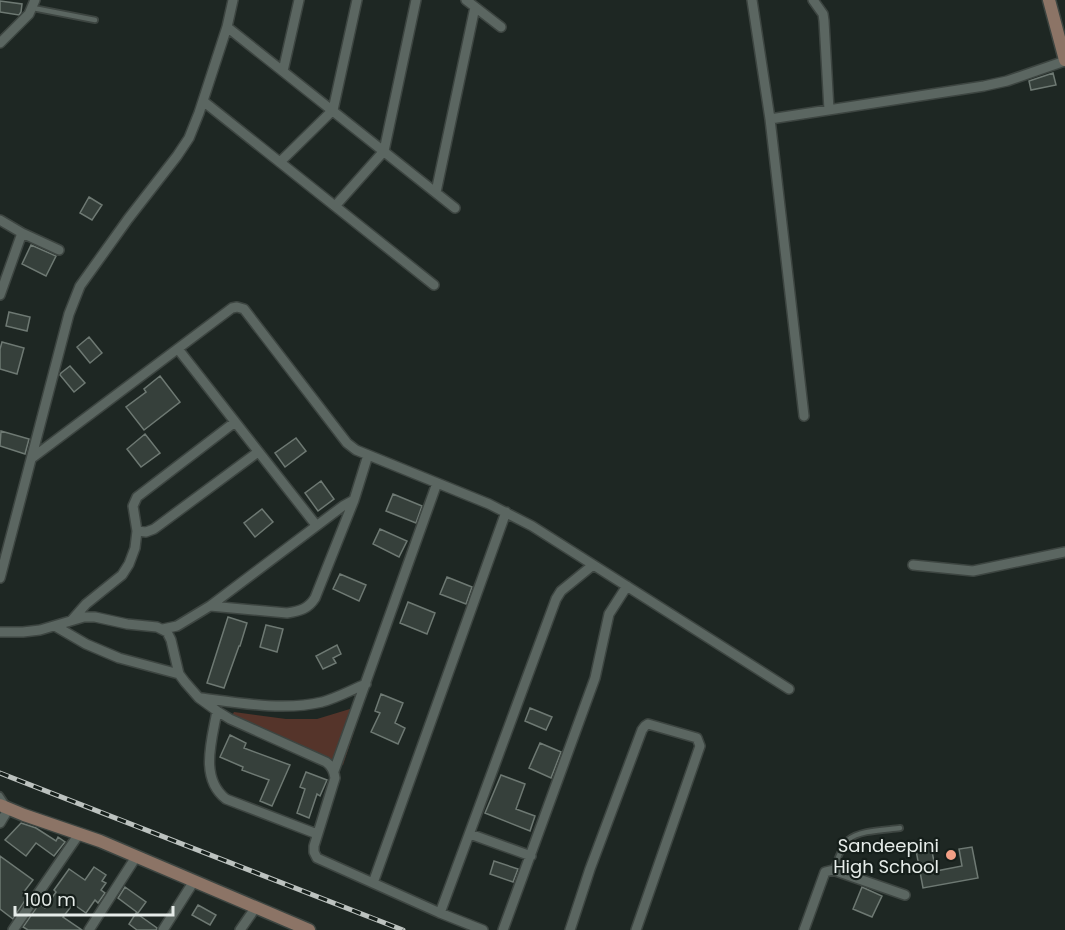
<svg xmlns="http://www.w3.org/2000/svg" width="1065" height="930" font-family="Poppins,sans-serif">
  <style>
    .green { fill: #55342a }
    .building { fill: #36403b; stroke: #6e7973; stroke-width: 1.5 }
    .lines { fill: none; stroke-linecap: round; stroke-linejoin: round }
    .lane-casing { stroke: #3d4541; stroke-width: 8 }
    .street-casing { stroke: #3d4541; stroke-width: 12 }
    .secondary-casing { stroke: #3d4541; stroke-width: 15 }
    .lane { stroke: #5b6661; stroke-width: 4.5 }
    .street { stroke: #5b6661; stroke-width: 9 }
    .secondary { stroke: #8c7466; stroke-width: 12 }
    .rail-casing { stroke: #bcc2bf; stroke-width: 5 }
    .rail { stroke: #151e1a; stroke-width: 3; stroke-dasharray: 9; stroke-linecap: butt }
    .poi-dot { fill: #f39f85; stroke: #151e1a; stroke-width: 2 }
    .labels { text-anchor: middle; dominant-baseline: central; stroke-width: 4.5; stroke-linejoin: round; paint-order: stroke }
    .poi-label { font-size: 18px; fill: #e6ece9; stroke: #151e1a; text-anchor: end }
  </style>
  <rect width="100%" height="100%" fill="#1e2723"/>
  <path class="green" d="M 363,705 L 343,765 L 230,719 L 234,712 L 286,719 L 317,719 Z"/>
  <path class="building" d="M 0,1 L 22,4 L 21,12 L 19,15 L 0,12 Z
    M 1053,73 L 1056,85 L 1031,90 L 1029,81 Z
    M 89,197 L 102,205 L 92,220 L 80,213 Z
    M 31,245 L 56,256 L 46,276 L 22,264 Z
    M 9,312 L 30,317 L 27,331 L 6,326 Z
    M 89,337 L 102,353 L 90,363 L 77,347 Z
    M 2,342 L 24,348 L 17,374 L 0,369 L 0,349 Z
    M 70,366 L 85,383 L 74,392 L 60,375 L 61,373 Z
    M 160,376 L 180,402 L 144,430 L 126,407 L 146,392 L 144,389 Z
    M 1,431 L 29,439 L 25,454 L 0,446 Z
    M 145,434 L 160,453 L 141,467 L 127,449 Z
    M 296,438 L 306,451 L 285,467 L 275,453 Z
    M 321,481 L 334,499 L 318,511 L 305,493 Z
    M 393,494 L 422,506 L 416,523 L 386,511 Z
    M 262,509 L 273,522 L 255,537 L 244,523 Z
    M 380,529 L 407,541 L 399,557 L 373,544 Z
    M 340,574 L 366,585 L 359,601 L 333,589 Z
    M 447,577 L 472,587 L 466,604 L 440,594 Z
    M 408,602 L 435,613 L 427,634 L 400,623 Z
    M 228,617 L 247,623 L 240,646 L 239,646 L 224,688 L 207,683 Z
    M 266,625 L 283,629 L 277,652 L 260,647 Z
    M 337,645 L 341,654 L 333,658 L 336,663 L 323,669 L 316,656 Z
    M 381,694 L 403,703 L 395,723 L 405,728 L 398,744 L 371,732 L 380,713 L 375,711 Z
    M 530,708 L 552,717 L 546,730 L 525,721 Z
    M 230,735 L 246,743 L 244,748 L 290,765 L 272,806 L 260,801 L 269,780 L 242,770 L 243,767 L 220,757 Z
    M 540,743 L 561,752 L 551,778 L 529,768 Z
    M 306,772 L 327,780 L 320,796 L 317,794 L 309,818 L 297,813 L 305,789 L 300,787 Z
    M 501,775 L 525,784 L 516,809 L 535,816 L 530,831 L 485,813 Z
    M 21,823 L 36,828 L 56,841 L 58,837 L 65,842 L 54,856 L 36,843 L 26,856 L 5,840 Z
    M 930,842 L 936,871 L 962,866 L 959,849 L 972,847 L 978,878 L 923,888 L 915,845 Z
    M 0,856 L 33,880 L 23,893 L 28,896 L 13,919 L 0,909 Z
    M 494,861 L 518,869 L 513,882 L 490,874 Z
    M 94,867 L 106,875 L 102,881 L 106,883 L 101,890 L 105,893 L 98,903 L 95,900 L 86,913 L 73,904 L 63,917 L 82,930 L 28,930 L 23,927 L 39,904 L 45,908 L 56,892 L 54,890 L 69,869 L 85,880 Z
    M 125,887 L 146,902 L 138,913 L 118,898 Z
    M 862,887 L 882,896 L 872,917 L 853,909 Z
    M 198,905 L 216,915 L 210,925 L 192,915 Z
    M 136,913 L 157,928 L 156,930 L 137,930 L 129,924 Z"/>
  <g class="lines">
    <g class="lane-casing">
      <path id="lane" d="M 33,8 L 95,20
        M 0,795 L 6,804
        M 833,870 C 837,861 841,847 848,840 C 859,830 886,830 900,828"/>
    </g>
    <g class="street-casing">
      <path id="street" d="M 466,0 L 501,27
        M 752,0 L 770,119 L 804,416
        M 813,0 L 823,14 L 824,21 L 829,110
        M 227,27 L 455,208
        M 0,43 L 29,14 L 35,0
        M 283,71 L 299,0
        M 203,101 L 434,285
        M 770,119 L 984,86 L 1007,81 L 1065,61
        M 280,162 L 333,110 L 357,0
        M 436,192 L 475,7
        M 336,205 L 384,151 L 416,0
        M 0,220 L 22,233 L 59,250
        M 0,295 L 22,233
        M 178,349 L 316,525
        M 32,458 L 232,308 L 237,307 L 244,309 L 347,443 L 356,450 L 489,504 L 532,526 L 789,689
        M 137,531 L 146,532 L 154,529 L 258,452
        M 913,565 L 973,571 L 1065,552
        M 0,578 L 69,314 L 80,286 L 128,219 L 177,156 L 189,138 L 199,113 L 227,27 L 233,0
        M 210,606 L 287,613 C 300,611 308,609 315,598 L 354,500 L 368,455
        M 72,620 L 86,604 L 122,575 L 129,564 L 135,548 L 137,531 L 133,506 L 137,497 L 235,422
        M 55,626 L 86,644 L 119,658 L 179,674
        M 163,629 L 177,626 L 210,606 L 343,506 L 354,500
        M 0,632 L 23,632 L 40,630 L 84,617 L 95,617 L 127,624 L 157,627 L 167,632 L 171,640 L 179,674 L 185,682 L 199,698 L 217,711 L 230,719 L 326,762 C 332,766 334,771 335,778 L 314,846 L 314,852 L 317,858 L 440,913 L 483,930
        M 201,698 C 239,703 284,711 322,702 C 337,698 351,690 366,684
        M 217,711 C 212,740 199,778 226,799 L 317,834
        M 334,771 L 437,483
        M 0,823 L 9,808
        M 470,834 L 531,856
        M 373,883 L 506,512
        M 440,913 L 556,599 L 561,591 L 593,565
        M 13,930 L 79,834
        M 89,930 L 136,857
        M 163,930 L 194,881
        M 240,930 L 256,907
        M 503,930 L 595,678 L 609,614 L 627,586
        M 570,930 L 590,869 L 642,730 L 645,726 L 648,724 L 697,738 L 700,746 L 636,930
        M 804,930 L 825,872 L 833,870 L 905,895"/>
    </g>
    <g class="secondary-casing">
      <path id="secondary" d="M 1049,0 L 1065,60
        M 0,805 L 24,815 L 100,841 L 309,930"/>
    </g>
    <use href="#lane" class="lane"/>
    <use href="#street" class="street"/>
    <use href="#secondary" class="secondary"/>
    <g class="rail-casing">
      <path id="rail" d="M 0,773 L 403,930"/>
    </g>
    <use href="#rail" class="rail"/>
  </g>
  <circle class="poi-dot" cx="951" cy="855" r="6"/>
  <g class="labels">
    <g class="poi-label">
      <text x="939" y="845">Sandeepini<tspan x="939" dy="21">High School</tspan></text>
    </g>
  </g>
  <path d="M15 906v9h158v-9" fill="none" stroke="#e6ece9" stroke-width="3"/>
  <text x="24" y="906" font-size="18" fill="#e6ece9" stroke="#151e1a" stroke-width="4.5" paint-order="stroke">100 m</text>
</svg>
